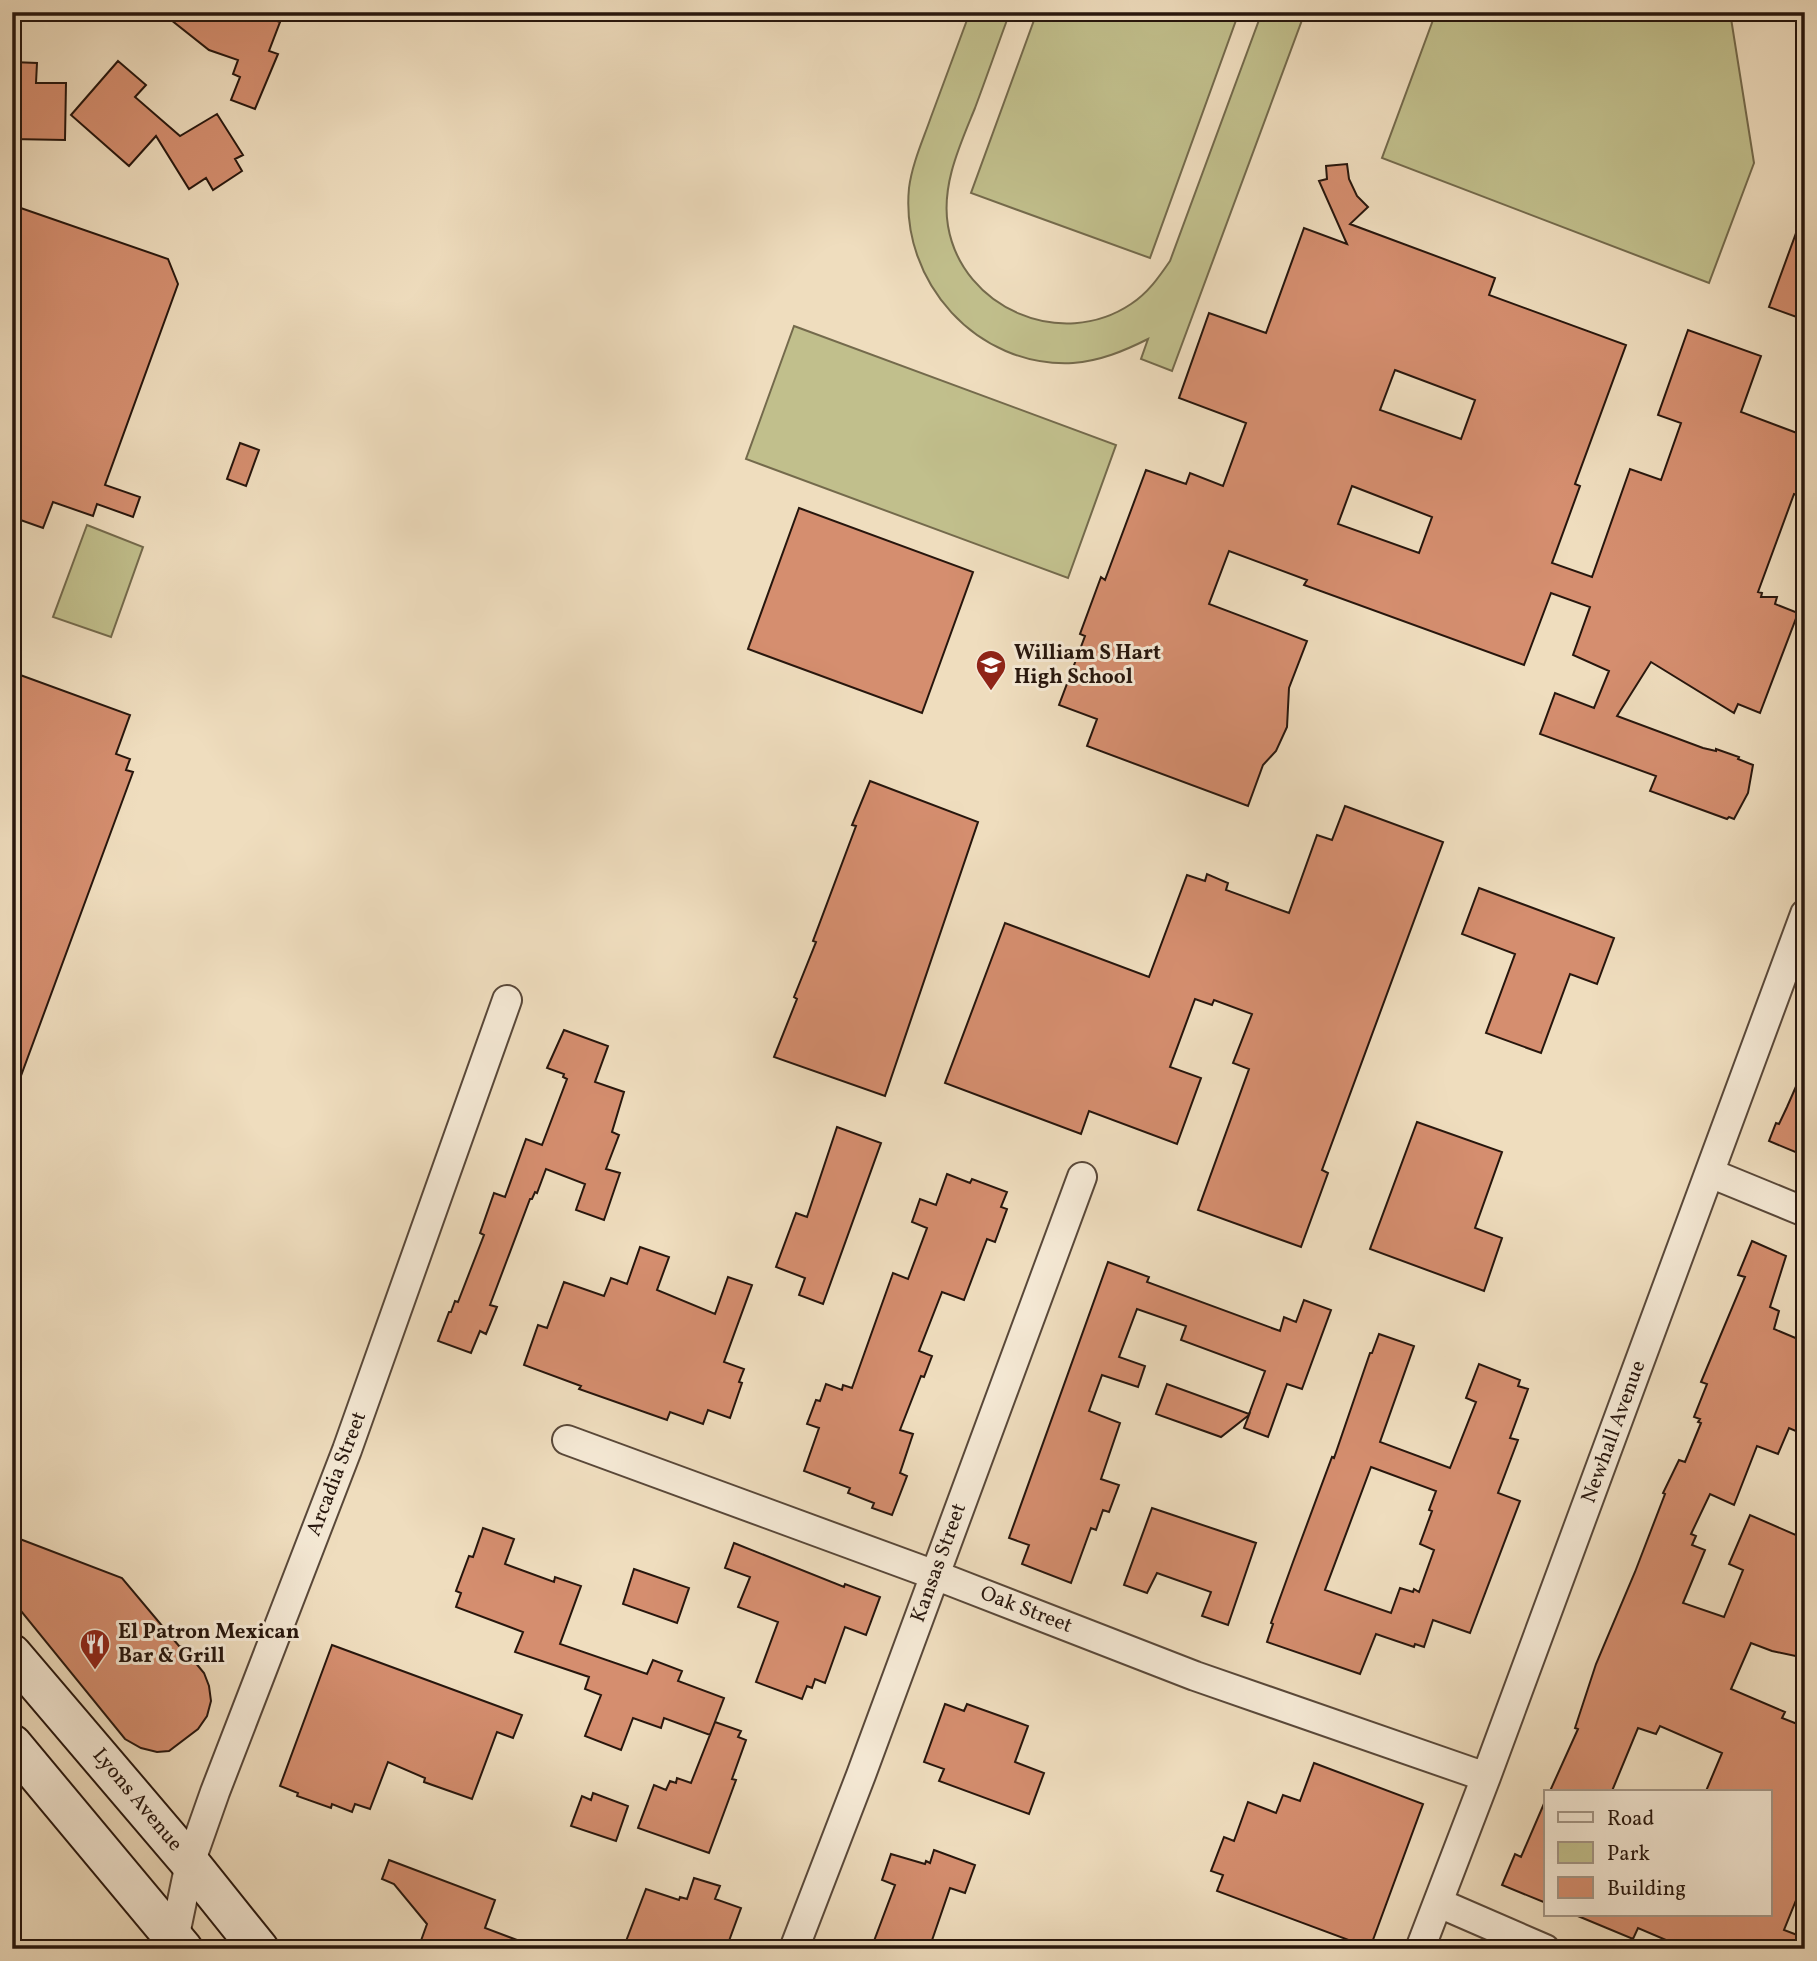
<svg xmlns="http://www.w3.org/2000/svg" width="1817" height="1961" font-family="Vollkorn,serif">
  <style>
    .green { fill: #c1bf8c; stroke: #746a4c; stroke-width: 2 }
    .building { fill: #d58e6f; stroke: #27160d; stroke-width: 2; fill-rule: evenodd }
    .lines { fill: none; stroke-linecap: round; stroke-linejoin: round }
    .street-casing { stroke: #594839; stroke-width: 32 }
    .secondary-casing { stroke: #27160d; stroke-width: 42 }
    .street { stroke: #f5e9d5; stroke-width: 28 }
    .secondary { stroke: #f5e9d5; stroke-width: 38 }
    .labels { text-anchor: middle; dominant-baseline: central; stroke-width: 6; stroke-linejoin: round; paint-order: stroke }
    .poi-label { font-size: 21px; font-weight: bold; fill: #27160d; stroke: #f5e9d5; text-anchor: start }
    .street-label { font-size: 21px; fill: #27160d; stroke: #f5e9d5 }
  </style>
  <rect width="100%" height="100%" fill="#efddbe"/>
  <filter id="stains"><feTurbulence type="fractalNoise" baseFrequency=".00286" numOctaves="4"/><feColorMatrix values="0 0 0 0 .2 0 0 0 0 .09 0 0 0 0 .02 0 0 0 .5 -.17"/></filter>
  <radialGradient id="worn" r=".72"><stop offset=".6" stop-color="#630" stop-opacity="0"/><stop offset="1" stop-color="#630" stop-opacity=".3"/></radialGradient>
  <path class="green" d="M 970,12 L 1010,12 C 998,44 987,76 975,108 C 960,145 941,185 948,226 C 962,308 1061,351 1131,304 C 1148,293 1159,277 1170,261 L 1262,12 L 1305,12 L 1172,371 L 1141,359 L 1148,339 C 1124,351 1100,361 1073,363 C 977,368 900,282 909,188 C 912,164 923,140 931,117 C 944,82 957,47 970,12 Z
    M 1037,12 L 1239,12 L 1150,258 L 971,193 Z
    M 1436,12 L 1730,12 L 1754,163 L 1709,283 L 1382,158 Z
    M 794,326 L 1116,445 L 1068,578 L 746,459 Z
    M 87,525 L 143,547 L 111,637 L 53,617 Z"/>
  <path class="building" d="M 161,12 L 252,12 L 280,22 L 269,51 L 278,54 L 255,109 L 231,100 L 240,77 L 233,74 L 238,60 L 209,50 Z
    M 118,61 L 146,85 L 135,97 L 180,136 L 217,114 L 243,155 L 235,159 L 242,171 L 213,190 L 206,178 L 189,189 L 156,136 L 129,166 L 71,115 Z
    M 12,62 L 37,63 L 36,83 L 66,83 L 65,140 L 12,139 Z
    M 1347,164 L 1349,179 L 1357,196 L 1368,207 L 1350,224 L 1495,278 L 1489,295 L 1626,345 L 1575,484 L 1580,486 L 1552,563 L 1592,577 L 1630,469 L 1661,480 L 1681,423 L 1658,415 L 1688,330 L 1761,356 L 1741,412 L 1805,436 L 1805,498 L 1794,494 L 1758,592 L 1762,593 L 1761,597 L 1777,597 L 1775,604 L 1798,613 L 1760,713 L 1738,704 L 1734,713 L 1651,662 L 1617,716 L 1703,748 L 1716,751 L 1716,749 L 1739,757 L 1738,759 L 1753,765 L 1748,793 L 1734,819 L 1729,817 L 1727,819 L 1650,791 L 1656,776 L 1540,734 L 1555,693 L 1594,708 L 1609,671 L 1573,655 L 1590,607 L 1551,593 L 1524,665 L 1304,585 L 1307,580 L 1229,551 L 1209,604 L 1307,641 L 1289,688 L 1287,727 L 1276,751 L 1263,765 L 1248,806 L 1087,746 L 1097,719 L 1059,705 L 1085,636 L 1080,634 L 1101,577 L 1105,580 L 1146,470 L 1186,484 L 1190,473 L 1223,486 L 1246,423 L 1179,398 L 1209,313 L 1266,333 L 1304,228 L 1347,244 L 1319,181 L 1327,179 L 1326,166 ZM 1395,370 L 1475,400 L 1461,439 L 1380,410 ZM 1352,486 L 1432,517 L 1419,553 L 1338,524 Z
    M 12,205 L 168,259 L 178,284 L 105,485 L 140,497 L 133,517 L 97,504 L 93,516 L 53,502 L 43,528 L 12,517 Z
    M 1803,214 L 1805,214 L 1805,320 L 1769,307 Z
    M 240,443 L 259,450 L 246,486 L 227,479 Z
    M 799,508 L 973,572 L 922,713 L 748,649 Z
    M 12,672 L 130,715 L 116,754 L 130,759 L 126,770 L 133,772 L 15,1092 L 12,1092 Z
    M 870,781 L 978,822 L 885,1096 L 774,1057 L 797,999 L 794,997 L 816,942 L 813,941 L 856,826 L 852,825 Z
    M 1345,806 L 1443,842 L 1322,1170 L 1328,1173 L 1301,1247 L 1198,1210 L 1249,1069 L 1233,1063 L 1252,1014 L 1214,1000 L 1212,1005 L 1195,999 L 1170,1067 L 1201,1078 L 1177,1144 L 1089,1111 L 1081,1134 L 945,1083 L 1005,923 L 1149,977 L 1187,875 L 1205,881 L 1207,874 L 1228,883 L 1226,890 L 1289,913 L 1317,835 L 1332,840 Z
    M 1479,888 L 1614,938 L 1597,984 L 1570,974 L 1541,1053 L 1486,1033 L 1515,954 L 1462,934 Z
    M 564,1030 L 608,1046 L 595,1082 L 624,1092 L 612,1132 L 619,1135 L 606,1169 L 620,1173 L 604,1220 L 576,1210 L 585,1184 L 546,1169 L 537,1193 L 535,1192 L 532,1199 L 530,1199 L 490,1305 L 497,1307 L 486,1334 L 480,1331 L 471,1353 L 438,1341 L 449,1312 L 451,1312 L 455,1301 L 458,1302 L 484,1235 L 480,1233 L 494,1193 L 505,1197 L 526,1139 L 542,1145 L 567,1079 L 563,1077 L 564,1074 L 547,1068 Z
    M 1805,1066 L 1805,1156 L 1769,1141 L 1776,1123 L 1779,1124 L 1787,1107 Z
    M 1417,1122 L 1502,1152 L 1475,1228 L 1502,1238 L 1484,1291 L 1370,1249 Z
    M 837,1127 L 881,1143 L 823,1304 L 799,1295 L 805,1278 L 776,1267 L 796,1213 L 807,1217 Z
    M 947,1174 L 970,1183 L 972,1179 L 1007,1192 L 1001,1207 L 1007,1209 L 995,1242 L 987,1239 L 964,1300 L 942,1292 L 919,1351 L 932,1356 L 924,1377 L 921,1376 L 900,1430 L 913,1434 L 900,1473 L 907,1476 L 892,1515 L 872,1508 L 874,1503 L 848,1493 L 850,1488 L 804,1471 L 819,1428 L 807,1424 L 816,1400 L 820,1401 L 826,1384 L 842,1390 L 843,1385 L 852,1388 L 893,1273 L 908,1279 L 927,1228 L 912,1222 L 920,1199 L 936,1205 Z
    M 1752,1241 L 1786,1256 L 1770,1307 L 1779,1311 L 1774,1329 L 1805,1342 L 1805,1435 L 1789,1428 L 1778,1454 L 1757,1446 L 1734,1505 L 1710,1494 L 1691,1534 L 1696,1536 L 1692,1545 L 1705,1550 L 1683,1603 L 1724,1617 L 1743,1570 L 1729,1564 L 1750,1515 L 1805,1539 L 1805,1658 L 1772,1651 L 1751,1643 L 1731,1689 L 1785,1712 L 1782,1718 L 1805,1727 L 1805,1878 L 1784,1930 L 1805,1938 L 1805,1949 L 1687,1949 L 1638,1928 L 1633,1939 L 1573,1914 L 1770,1914 L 1770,1791 L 1706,1791 L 1722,1753 L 1660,1726 L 1656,1734 L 1638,1728 L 1612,1791 L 1550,1791 L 1578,1729 L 1575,1728 L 1596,1664 L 1635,1572 L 1665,1494 L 1663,1493 L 1679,1460 L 1685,1462 L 1701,1423 L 1698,1422 L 1700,1419 L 1694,1417 L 1707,1384 L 1701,1382 L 1745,1277 L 1738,1275 Z
    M 640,1247 L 669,1257 L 657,1290 L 715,1314 L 728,1277 L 752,1285 L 724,1362 L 744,1369 L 739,1382 L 742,1383 L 730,1418 L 708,1410 L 703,1424 L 670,1412 L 667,1420 L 579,1389 L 581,1386 L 524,1365 L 538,1325 L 547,1328 L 564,1282 L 604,1296 L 611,1278 L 627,1284 Z
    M 1108,1262 L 1149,1277 L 1147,1282 L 1280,1331 L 1284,1317 L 1296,1322 L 1304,1300 L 1331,1310 L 1302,1389 L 1287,1384 L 1268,1437 L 1244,1428 L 1249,1415 L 1221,1437 L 1156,1414 L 1167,1384 L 1249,1414 L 1265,1371 L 1181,1340 L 1186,1326 L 1137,1309 L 1119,1357 L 1145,1366 L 1138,1387 L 1102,1375 L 1089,1411 L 1120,1423 L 1101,1479 L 1119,1485 L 1109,1512 L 1103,1510 L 1096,1530 L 1091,1528 L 1071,1583 L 1022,1564 L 1029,1545 L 1009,1538 Z
    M 1379,1334 L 1414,1346 L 1380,1442 L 1450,1468 L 1476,1402 L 1466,1398 L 1479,1364 L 1520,1380 L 1518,1386 L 1528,1389 L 1510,1438 L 1518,1440 L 1498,1493 L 1520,1501 L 1470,1633 L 1433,1620 L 1424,1647 L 1415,1644 L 1414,1647 L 1376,1634 L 1360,1674 L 1267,1642 L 1273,1624 L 1271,1623 L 1293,1562 L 1332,1457 L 1334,1458 L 1370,1353 L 1372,1353 ZM 1371,1467 L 1436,1491 L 1429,1510 L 1432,1511 L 1420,1544 L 1434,1550 L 1419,1592 L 1414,1589 L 1413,1592 L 1400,1588 L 1391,1613 L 1325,1590 Z
    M 1152,1508 L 1256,1543 L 1228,1625 L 1202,1616 L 1211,1592 L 1157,1573 L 1147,1593 L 1124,1585 Z
    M 483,1528 L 514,1539 L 505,1564 L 554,1582 L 555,1577 L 581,1586 L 560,1644 L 647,1674 L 653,1660 L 682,1671 L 678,1681 L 724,1698 L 710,1735 L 664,1718 L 661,1728 L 633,1718 L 621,1750 L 585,1736 L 601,1695 L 585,1689 L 589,1677 L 515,1652 L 523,1632 L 456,1607 L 461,1593 L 456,1591 L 469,1556 L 473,1557 Z
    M 12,1536 L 122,1578 L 179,1646 L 186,1647 L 197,1654 L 194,1661 L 204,1673 L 209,1686 L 211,1701 L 207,1716 L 198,1729 L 169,1751 L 157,1752 L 141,1748 L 125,1739 L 12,1600 Z
    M 734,1543 L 844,1587 L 845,1584 L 880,1597 L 866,1635 L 845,1627 L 825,1683 L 815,1679 L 812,1688 L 807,1686 L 802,1699 L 756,1682 L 778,1622 L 738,1607 L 750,1577 L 725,1568 Z
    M 634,1569 L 689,1588 L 677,1623 L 623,1604 Z
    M 332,1645 L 522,1715 L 513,1738 L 497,1732 L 472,1799 L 424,1782 L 425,1778 L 388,1762 L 370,1809 L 355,1804 L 352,1812 L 332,1804 L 331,1808 L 297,1796 L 298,1793 L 280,1786 Z
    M 945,1704 L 964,1711 L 967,1704 L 1028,1726 L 1015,1762 L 1044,1773 L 1029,1814 L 939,1781 L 944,1769 L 924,1762 Z
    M 715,1722 L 741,1731 L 738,1737 L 746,1740 L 732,1779 L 736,1780 L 709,1853 L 638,1828 L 654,1785 L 666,1790 L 670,1781 L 676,1783 L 677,1778 L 691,1783 Z
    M 1314,1763 L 1423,1804 L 1370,1948 L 1217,1891 L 1223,1875 L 1211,1871 L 1224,1837 L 1234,1841 L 1248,1802 L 1276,1813 L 1283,1795 L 1300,1801 Z
    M 593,1793 L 628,1806 L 616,1841 L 571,1826 L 582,1796 L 591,1800 Z
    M 1546,1799 L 1546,1903 L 1502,1885 L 1515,1854 L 1521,1857 Z
    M 934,1850 L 975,1865 L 965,1893 L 950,1888 L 929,1949 L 871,1949 L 895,1885 L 882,1880 L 891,1854 L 925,1864 L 926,1861 L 930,1863 Z
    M 389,1860 L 495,1900 L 485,1928 L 536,1947 L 535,1949 L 418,1949 L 427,1924 L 394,1884 L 382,1879 Z
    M 694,1878 L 720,1886 L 715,1899 L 741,1908 L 726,1949 L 623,1949 L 646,1889 L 679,1900 L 680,1897 L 687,1899 Z"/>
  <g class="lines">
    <g class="street-casing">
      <path id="street" d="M 1710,1173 L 1805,1212
        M 567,1440 L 935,1575 L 1195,1676 L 1486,1777
        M 1439,1903 L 1545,1949
        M 172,1949 L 190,1863 L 215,1792 L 347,1450 L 507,1000
        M 794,1949 L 861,1775 L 1082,1177
        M 1420,1949 L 1486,1777 L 1805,914"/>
    </g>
    <g class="secondary-casing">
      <path id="secondary" d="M 12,1654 L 190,1863 L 259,1949
        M 12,1744 L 183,1949"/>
    </g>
    <use href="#street" class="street"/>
    <use href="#secondary" class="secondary"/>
  </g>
  <defs>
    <g id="school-pin" transform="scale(1.575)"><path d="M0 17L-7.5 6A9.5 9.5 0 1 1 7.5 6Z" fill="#8f2418" stroke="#f5e9d5"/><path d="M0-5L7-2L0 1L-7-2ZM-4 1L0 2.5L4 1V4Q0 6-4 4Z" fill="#fff"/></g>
    <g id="restaurant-pin" transform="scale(1.575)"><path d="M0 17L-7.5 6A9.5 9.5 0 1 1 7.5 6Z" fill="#8f2418" stroke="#f5e9d5"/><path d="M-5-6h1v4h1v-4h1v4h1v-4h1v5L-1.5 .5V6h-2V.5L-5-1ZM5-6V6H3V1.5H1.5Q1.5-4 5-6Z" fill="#fff"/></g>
  </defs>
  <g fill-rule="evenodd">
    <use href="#school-pin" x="991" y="665"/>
    <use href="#restaurant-pin" x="95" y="1644"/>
  </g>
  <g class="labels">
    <g class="poi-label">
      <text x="1014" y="653">William S Hart<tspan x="1014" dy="24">High School</tspan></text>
      <text x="118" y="1632">El Patron Mexican<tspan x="118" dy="24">Bar &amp; Grill</tspan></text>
    </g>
    <g class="street-label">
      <text transform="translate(1614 1432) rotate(-70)">Newhall Avenue</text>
      <text transform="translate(337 1474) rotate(-69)">Arcadia Street</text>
      <text transform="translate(939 1563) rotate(-70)">Kansas Street</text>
      <text transform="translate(1026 1610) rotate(21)">Oak Street</text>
      <text transform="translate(137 1800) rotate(50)">Lyons Avenue</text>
    </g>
  </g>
  <rect width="1817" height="1961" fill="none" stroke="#efddbe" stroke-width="42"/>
  <rect x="14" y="14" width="1789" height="1933" fill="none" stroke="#27160d" stroke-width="3.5"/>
  <rect x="21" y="21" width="1775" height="1919" fill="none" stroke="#27160d" stroke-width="2"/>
  <rect x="1544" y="1790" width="228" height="126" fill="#f5e9d5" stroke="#a39585" stroke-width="2"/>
  <rect x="1558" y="1812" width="35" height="10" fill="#f5e9d5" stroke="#a39585" stroke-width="2"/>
  <text x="1607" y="1825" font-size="21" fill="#27160d">Road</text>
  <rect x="1558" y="1842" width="35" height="21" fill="#c1bf8c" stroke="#a39585" stroke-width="2"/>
  <text x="1607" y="1860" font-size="21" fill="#27160d">Park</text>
  <rect x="1558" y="1877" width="35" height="21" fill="#d58e6f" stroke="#a39585" stroke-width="2"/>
  <text x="1607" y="1895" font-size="21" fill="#27160d">Building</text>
  <rect width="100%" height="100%" filter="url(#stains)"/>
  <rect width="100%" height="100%" fill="url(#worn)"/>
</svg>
